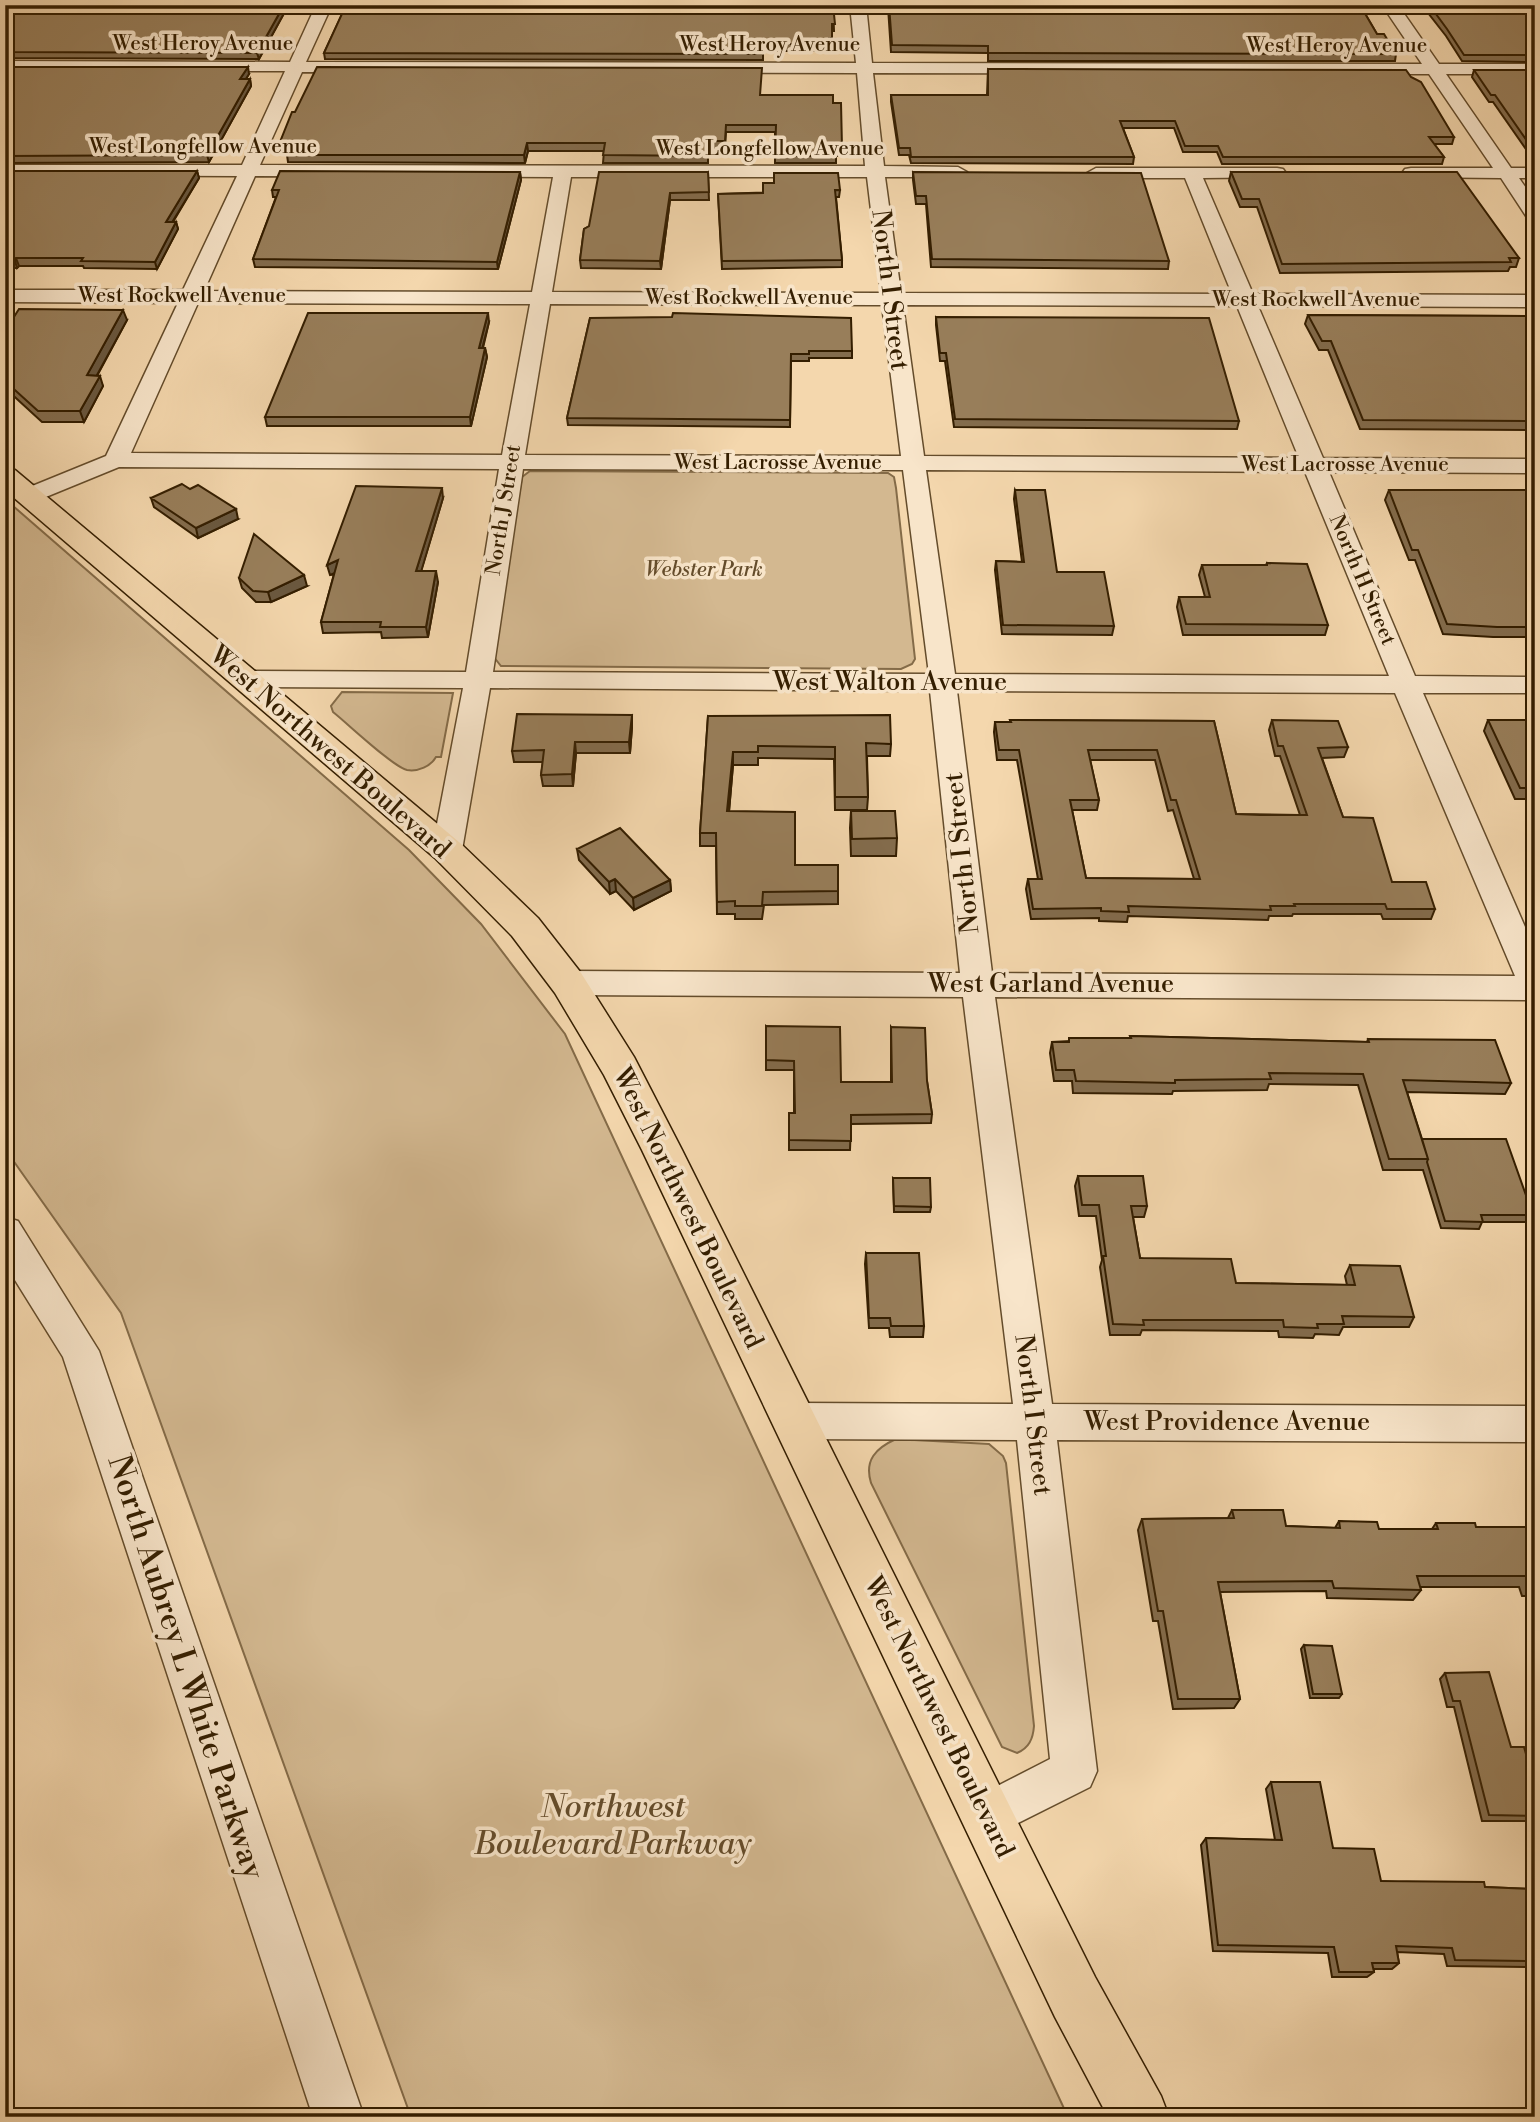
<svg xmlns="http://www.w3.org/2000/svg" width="1540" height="2122" font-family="'Libre Bodoni',serif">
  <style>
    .green { fill: #d3b890; stroke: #846b48; stroke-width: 2 }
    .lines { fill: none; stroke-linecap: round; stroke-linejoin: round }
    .minor-casing { stroke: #644c2b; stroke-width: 3 }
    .major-casing { stroke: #341e00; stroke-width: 3 }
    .minor { fill: #f8e5ca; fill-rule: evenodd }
    .major { fill: #f4d7ad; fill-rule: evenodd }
    .wall { fill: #836c4d; stroke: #341e00; stroke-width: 2; fill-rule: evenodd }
    .shaded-wall { fill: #6a583f; stroke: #341e00; stroke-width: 2 }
    .building { fill: #987e5a; stroke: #341e00; stroke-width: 2; fill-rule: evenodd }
    .labels { text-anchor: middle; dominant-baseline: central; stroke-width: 7; stroke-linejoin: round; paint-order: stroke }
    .far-street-label { font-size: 21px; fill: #341e00; stroke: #f8e5ca }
    .far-park-label { font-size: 21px; font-style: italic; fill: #644c2b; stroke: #f8e5ca }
    .street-label { font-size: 26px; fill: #341e00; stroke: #f8e5ca }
    .near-street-label { font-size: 32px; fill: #341e00; stroke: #f8e5ca }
    .near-park-label { font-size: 32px; font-style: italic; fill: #644c2b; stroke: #f8e5ca }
  </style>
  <rect width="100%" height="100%" fill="#f4d7ad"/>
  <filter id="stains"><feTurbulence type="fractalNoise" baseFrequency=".00286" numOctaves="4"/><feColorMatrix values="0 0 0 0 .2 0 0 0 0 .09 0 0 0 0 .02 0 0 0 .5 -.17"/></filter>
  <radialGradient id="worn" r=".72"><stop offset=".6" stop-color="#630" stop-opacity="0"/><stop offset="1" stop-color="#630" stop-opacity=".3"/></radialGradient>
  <path class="green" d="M 530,471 L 888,473 L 894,477 L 896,488 L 915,659 L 912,664 L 901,669 L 501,666 L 493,656 L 522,477 Z
    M 5,499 L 409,850 L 481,924 L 565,1034 L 1068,2117 L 411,2117 L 121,1313 L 5,1149 Z
    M 342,692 L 453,693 L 441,757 L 436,757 C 431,766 418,772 407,770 C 393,767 347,723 333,712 L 331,706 Z
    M 896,1439 L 989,1444 L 1003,1456 L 1006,1463 L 1034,1726 C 1033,1739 1029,1748 1017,1753 L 1002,1747 L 871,1483 C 864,1460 876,1448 896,1439 Z"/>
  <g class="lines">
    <g class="minor-casing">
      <path id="minor" d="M 316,5 L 332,5 L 306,62 L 856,63 L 850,5 L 866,5 L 872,63 L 1422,64 L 1382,5 L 1398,5 L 1439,64 L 1535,64 L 1535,74 L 1446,74 L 1511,168 L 1535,168 L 1535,178 L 1519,178 L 1535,201 L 1535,221 L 1528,219 L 1501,178 L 1405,177 L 1402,173 L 1405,169 L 1411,168 L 1493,168 L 1429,74 L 873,73 L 884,166 L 958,167 L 967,172 L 958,177 L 885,177 L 901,293 L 1232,294 L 1185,178 L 1096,178 L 1087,173 L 1096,168 L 1277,168 L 1283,169 L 1286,173 L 1283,177 L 1203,178 L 1253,294 L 1535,295 L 1535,307 L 1258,306 L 1323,458 L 1535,459 L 1535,473 L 1329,472 L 1415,676 L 1535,677 L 1535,693 L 1423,693 L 1535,950 L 1535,1000 L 995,997 L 1052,1404 L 1535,1406 L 1535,1442 L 1057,1440 L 1097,1771 L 1090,1787 L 988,1838 L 972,1831 L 965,1815 L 972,1799 L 1050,1759 L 1017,1440 L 794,1439 L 780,1434 L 774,1421 L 780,1408 L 794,1403 L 1013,1404 L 963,997 L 568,995 L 557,991 L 552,983 L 557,975 L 568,971 L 960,973 L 930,691 L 490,688 L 462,850 L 457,857 L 447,860 L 437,857 L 432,850 L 463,688 L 245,687 L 236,685 L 232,679 L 236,673 L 245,671 L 466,672 L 499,469 L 119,467 L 36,501 L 20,501 L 16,496 L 20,491 L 106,456 L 178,303 L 5,302 L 5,290 L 183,290 L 237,176 L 5,175 L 5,165 L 242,165 L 285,71 L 5,71 L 5,61 L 290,62 ZM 302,72 L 857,73 L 865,166 L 260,165 ZM 255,176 L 553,177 L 532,292 L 204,291 ZM 571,177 L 867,177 L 881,293 L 552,292 ZM 198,303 L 530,304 L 502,455 L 131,453 ZM 550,304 L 882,305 L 901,456 L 525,455 ZM 903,305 L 1237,306 L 1299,458 L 924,456 ZM 523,469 L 903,470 L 929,674 L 493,672 ZM 926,470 L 1305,472 L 1389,676 L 955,674 ZM 957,691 L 1395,693 L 1515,976 L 992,973 Z
        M 5,1217 L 18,1221 L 99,1351 L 364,2117 L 313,2117 L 63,1357 L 5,1264 Z"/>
    </g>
    <g class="major-casing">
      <path id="major" d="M 5,468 L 15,470 L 459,842 L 538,918 L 581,973 L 634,1057 L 682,1150 L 1095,1977 L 1161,2096 L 1169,2117 L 1108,2117 L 1055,2017 L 642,1150 L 604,1075 L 555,993 L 512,936 L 435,858 L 5,490 Z"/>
    </g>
    <use href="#minor" class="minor"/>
    <use href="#major" class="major"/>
  </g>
  <path class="wall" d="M 5,5 L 296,5 L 288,6 L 259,59 L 5,58 Z
    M 334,5 L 833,5 L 834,31 L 832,31 L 832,44 L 829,44 L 829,51 L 763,51 L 763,60 L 325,59 L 324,53 L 346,6 Z
    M 882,5 L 1360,5 L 1377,34 L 1396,54 L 1395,61 L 988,61 L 988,53 L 891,52 L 888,7 L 882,7 Z
    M 1420,5 L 1535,5 L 1535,62 L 1462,61 L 1446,36 L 1428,13 L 1425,13 Z
    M 5,67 L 249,74 L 246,79 L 250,79 L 251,86 L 209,162 L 5,163 Z
    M 988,69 L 1454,137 L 1452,144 L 1434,144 L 1444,157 L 1442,164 L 1222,164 L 1217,152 L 1183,152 L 1174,128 L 1123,128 L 1134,157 L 1133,164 L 911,163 L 909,155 L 899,155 L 891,102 L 891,95 L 987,95 Z
    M 1474,70 L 1535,70 L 1535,155 L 1530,155 L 1493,102 L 1489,102 L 1472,77 Z
    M 761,95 L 833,103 L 842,147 L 842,155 L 836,155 L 836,163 L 775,163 L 775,132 L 726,132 L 725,149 L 708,149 L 708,163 L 603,163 L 604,151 L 528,151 L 525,163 L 288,162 L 287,155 L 289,150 L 282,150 L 280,142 Z
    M 5,171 L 197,171 L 199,178 L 173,222 L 176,222 L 178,229 L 157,269 L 84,268 L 83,266 L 19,266 L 17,268 L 5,268 Z
    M 520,172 L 521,180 L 498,269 L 255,267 L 253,259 L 276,197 L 273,197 L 272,190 Z
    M 708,172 L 709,200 L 670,200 L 661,269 L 581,268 L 580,260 L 584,229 Z
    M 913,172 L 1169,261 L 1168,269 L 931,267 L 926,204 L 916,204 L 913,180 Z
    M 1231,172 L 1519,258 L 1516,267 L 1510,267 L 1508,271 L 1280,273 L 1257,207 L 1240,207 L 1229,181 Z
    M 840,190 L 839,197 L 836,197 L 842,260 L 842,267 L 722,269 L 718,194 Z
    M 1308,315 L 1535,316 L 1535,430 L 1360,429 L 1328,350 L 1319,350 L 1305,324 Z
    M 936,317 L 1239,421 L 1237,429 L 954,427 L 945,361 L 940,361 L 936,325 Z
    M 590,318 L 852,351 L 852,358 L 809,358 L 809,361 L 791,361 L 790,427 L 568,425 L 567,418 Z
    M 127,320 L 97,376 L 103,386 L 84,422 L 42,422 L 5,388 L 5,331 Z
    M 489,322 L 483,348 L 485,348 L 487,357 L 471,426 L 267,426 L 265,417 Z
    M 1015,490 L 1057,572 L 1114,626 L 1112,635 L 1002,634 L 995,570 L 996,561 L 1022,562 L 1014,499 Z
    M 1389,490 L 1535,490 L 1535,637 L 1493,637 L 1443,634 L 1415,560 L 1409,560 L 1385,500 Z
    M 151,498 L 238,519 L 198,538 L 154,507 Z
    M 443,498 L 421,571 L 438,582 L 428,637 L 382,638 L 381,632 L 323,633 L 321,622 L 334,574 L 330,575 Z
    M 1267,563 L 1328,625 L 1325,635 L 1183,635 L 1177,607 L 1179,597 L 1205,597 L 1199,575 L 1202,565 L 1266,565 Z
    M 239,578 L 307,586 L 271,602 L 256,602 L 242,588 Z
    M 632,715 L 632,727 L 630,753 L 576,753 L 573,786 L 543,786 L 541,775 L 543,762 L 514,762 L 512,751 Z
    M 708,716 L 891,744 L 890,756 L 867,756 L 868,797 L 867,810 L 835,810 L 834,759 L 758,758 L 758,765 L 733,765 L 729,811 L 795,865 L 838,891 L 838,904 L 764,905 L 762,919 L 735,919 L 735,914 L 717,914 L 716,846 L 700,846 L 700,833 Z
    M 1010,720 L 1214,721 L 1236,814 L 1300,815 L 1280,756 L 1275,756 L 1269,730 L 1272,720 L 1348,747 L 1344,757 L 1322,758 L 1343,817 L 1392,882 L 1435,909 L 1431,919 L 1383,919 L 1381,914 L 1293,914 L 1292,916 L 1269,916 L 1268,920 L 1128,916 L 1127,922 L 1099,921 L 1099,918 L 1031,919 L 1026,889 L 1028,879 L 1038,879 L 1017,760 L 997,760 L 994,732 L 995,722 L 1010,722 ZM 1090,760 L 1155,760 L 1168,811 L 1173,810 L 1194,879 L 1086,878 L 1072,810 L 1097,810 L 1099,800 Z
    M 1488,720 L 1535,720 L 1535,799 L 1515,799 L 1484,731 Z
    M 851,811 L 897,838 L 896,856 L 851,856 L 850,828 Z
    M 577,849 L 670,880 L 671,891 L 634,910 L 616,891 L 610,894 L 579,860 Z
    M 766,1026 L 841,1082 L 891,1082 L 891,1027 L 927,1081 L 932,1114 L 931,1123 L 851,1124 L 850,1150 L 789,1150 L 789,1113 L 794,1113 L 794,1070 L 766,1070 Z
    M 1130,1036 L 1367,1042 L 1368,1039 L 1511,1083 L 1505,1094 L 1407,1092 L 1422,1139 L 1533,1215 L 1529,1222 L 1482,1222 L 1479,1229 L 1441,1228 L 1423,1170 L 1383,1170 L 1358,1085 L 1269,1084 L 1267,1090 L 1173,1091 L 1172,1094 L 1073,1093 L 1072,1081 L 1054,1081 L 1050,1053 L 1052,1042 L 1130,1038 Z
    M 1078,1176 L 1147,1206 L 1144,1217 L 1133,1217 L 1140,1258 L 1236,1283 L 1347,1285 L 1345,1276 L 1350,1265 L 1414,1317 L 1409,1327 L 1343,1327 L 1339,1335 L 1315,1334 L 1313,1338 L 1279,1337 L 1278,1331 L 1142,1330 L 1140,1335 L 1110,1335 L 1100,1267 L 1102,1260 L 1096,1216 L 1079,1216 L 1075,1186 Z
    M 893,1178 L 931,1207 L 930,1212 L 894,1212 Z
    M 866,1253 L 924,1326 L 923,1337 L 890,1337 L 889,1328 L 869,1328 L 865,1264 Z
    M 1535,1297 L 1535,1326 L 1528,1307 Z
    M 1232,1510 L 1286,1526 L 1335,1528 L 1339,1521 L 1379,1529 L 1432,1529 L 1436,1523 L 1476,1527 L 1528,1527 L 1533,1521 L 1535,1521 L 1535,1596 L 1522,1596 L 1519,1587 L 1420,1587 L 1421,1590 L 1413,1600 L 1327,1598 L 1326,1591 L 1220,1592 L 1240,1699 L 1234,1708 L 1173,1709 L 1158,1621 L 1153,1621 L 1138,1530 L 1142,1519 L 1228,1518 Z
    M 1304,1645 L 1342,1694 L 1339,1698 L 1310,1698 L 1301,1649 Z
    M 1445,1673 L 1511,1747 L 1534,1786 L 1535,1821 L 1482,1821 L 1454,1707 L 1447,1707 L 1440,1679 Z
    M 1271,1782 L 1333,1848 L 1381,1881 L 1485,1887 L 1535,1889 L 1535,1967 L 1447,1966 L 1444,1954 L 1397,1952 L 1399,1963 L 1392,1969 L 1374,1969 L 1374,1972 L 1367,1977 L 1332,1977 L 1328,1953 L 1213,1951 L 1201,1845 L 1206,1838 L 1275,1840 L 1266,1789 Z"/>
  <path class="shaded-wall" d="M 284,5 L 296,5 L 288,6 L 259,59 L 257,53 Z
    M 248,67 L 249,74 L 242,85 L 240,79 Z
    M 250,79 L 251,86 L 209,162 L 207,155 Z
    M 527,143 L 528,151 L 525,163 L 524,155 Z
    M 197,171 L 199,178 L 168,229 L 166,222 Z
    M 520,172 L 521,180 L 498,269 L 497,262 Z
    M 670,193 L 670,200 L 661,269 L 660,261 Z
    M 176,222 L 178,229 L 157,269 L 155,262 Z
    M 16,258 L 19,266 L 17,268 L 15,261 Z
    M 123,310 L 127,320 L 91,386 L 87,375 Z
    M 488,313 L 489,322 L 480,357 L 479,348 Z
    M 485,348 L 487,357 L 471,426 L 470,417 Z
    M 100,376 L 103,386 L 84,422 L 80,411 Z
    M 442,488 L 443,498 L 418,582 L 416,571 Z
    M 236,509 L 238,519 L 198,538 L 196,528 Z
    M 338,560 L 340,571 L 330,575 L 327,565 Z
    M 436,571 L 438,582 L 428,637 L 426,627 Z
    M 304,575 L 307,586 L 271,602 L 268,592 Z
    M 632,715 L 632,727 L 630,753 L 629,742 Z
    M 575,742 L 576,753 L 573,786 L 572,774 Z
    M 733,752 L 733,765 L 728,824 L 727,811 Z
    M 615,879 L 616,891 L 610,894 L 609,882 Z
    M 670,880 L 671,891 L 634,910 L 633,898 Z"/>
  <path class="building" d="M 5,5 L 284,5 L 257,53 L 5,52 Z
    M 346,5 L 833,5 L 835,24 L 832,24 L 832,38 L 829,38 L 829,44 L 763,44 L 763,54 L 324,53 Z
    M 889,5 L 1360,5 L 1377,34 L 1384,34 L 1396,54 L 988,53 L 988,46 L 892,45 Z
    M 1426,5 L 1535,5 L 1535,55 L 1464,55 L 1447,29 L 1430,6 Z
    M 5,67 L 248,67 L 240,79 L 250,79 L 207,155 L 5,156 Z
    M 317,67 L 762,68 L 760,95 L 833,95 L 833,103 L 841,103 L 842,147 L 836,147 L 837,156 L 775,156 L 776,125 L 726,125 L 725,141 L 708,141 L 708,156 L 603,155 L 605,143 L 527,143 L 524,155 L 287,155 L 292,142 L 280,142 L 292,112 L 295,112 Z
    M 988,69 L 1406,70 L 1411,77 L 1421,82 L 1454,137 L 1429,137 L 1444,157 L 1223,157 L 1218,146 L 1185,146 L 1175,121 L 1120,121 L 1134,157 L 911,157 L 910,148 L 899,148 L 891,95 L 988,95 Z
    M 1474,70 L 1535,70 L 1535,148 L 1532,148 L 1495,95 L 1491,95 Z
    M 5,171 L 197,171 L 166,222 L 176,222 L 155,262 L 81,261 L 83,258 L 16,258 L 15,261 L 5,261 Z
    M 280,171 L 520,172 L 497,262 L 253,259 L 279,190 L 272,190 Z
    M 599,172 L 708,172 L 709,192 L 670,193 L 660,261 L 580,260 L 584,229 L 589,226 Z
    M 913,172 L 1141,173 L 1169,261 L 932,259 L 926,196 L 916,196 Z
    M 1231,172 L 1457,172 L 1519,258 L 1509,258 L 1511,262 L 1282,264 L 1259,199 L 1242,199 Z
    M 774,173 L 838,173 L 840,190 L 835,190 L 842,260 L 722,261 L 718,194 L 763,193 L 763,183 L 774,183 Z
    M 19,309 L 123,310 L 87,375 L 100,376 L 80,411 L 38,411 L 5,381 L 5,331 Z
    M 308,313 L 488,313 L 479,348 L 485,348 L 470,417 L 265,417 Z
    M 673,313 L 851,318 L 852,351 L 809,351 L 809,354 L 791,354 L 790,420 L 567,418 L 590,318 L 672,317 Z
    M 1308,315 L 1535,316 L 1535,421 L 1363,420 L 1331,341 L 1322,341 Z
    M 936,317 L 1209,318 L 1239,421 L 955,419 L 946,353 L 940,353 Z
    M 182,484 L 190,489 L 198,485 L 236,509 L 196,528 L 151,498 Z
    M 356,486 L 442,488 L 416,571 L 436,571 L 426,627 L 380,627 L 381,622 L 321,622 L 338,560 L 327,565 Z
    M 1015,490 L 1045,490 L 1057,572 L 1104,572 L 1114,626 L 1003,625 L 996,561 L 1024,562 Z
    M 1389,490 L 1535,490 L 1535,627 L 1497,627 L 1447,624 L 1418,550 L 1412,550 Z
    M 254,534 L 304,575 L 268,592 L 253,591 L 239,578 Z
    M 1267,563 L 1307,564 L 1328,625 L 1186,624 L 1179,597 L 1210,597 L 1202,565 L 1267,565 Z
    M 517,714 L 632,715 L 629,742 L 575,742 L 572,774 L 541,775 L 544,750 L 512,751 Z
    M 890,715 L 891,744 L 866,743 L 868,797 L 835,797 L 835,747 L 758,746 L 758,752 L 733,752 L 727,811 L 795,812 L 795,865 L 838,865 L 838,891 L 763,892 L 762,906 L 735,906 L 735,901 L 717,902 L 716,833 L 700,833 L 708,716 Z
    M 1010,720 L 1214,721 L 1236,814 L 1260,815 L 1307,815 L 1283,746 L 1278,746 L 1272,720 L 1338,721 L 1348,747 L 1318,748 L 1343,817 L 1373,818 L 1392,882 L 1426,882 L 1435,909 L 1387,909 L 1385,904 L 1294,904 L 1295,906 L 1270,906 L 1271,910 L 1128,906 L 1129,912 L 1101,911 L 1101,908 L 1033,909 L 1028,879 L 1042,879 L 1019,750 L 999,750 L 995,722 L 1011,722 ZM 1088,750 L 1157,750 L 1171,800 L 1176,800 L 1200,879 L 1086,878 L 1070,800 L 1099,800 Z
    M 1488,720 L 1535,720 L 1535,788 L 1520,788 Z
    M 851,811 L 895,811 L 897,838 L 852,839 Z
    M 620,828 L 670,880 L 633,898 L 615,879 L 609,882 L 577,849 Z
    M 766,1026 L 840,1027 L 841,1082 L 892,1082 L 891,1027 L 925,1028 L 927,1081 L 932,1114 L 851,1115 L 851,1141 L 789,1140 L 789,1113 L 795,1113 L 794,1061 L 766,1060 Z
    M 1130,1036 L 1369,1042 L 1368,1039 L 1495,1040 L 1511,1083 L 1403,1080 L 1428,1159 L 1389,1159 L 1363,1074 L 1269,1073 L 1271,1079 L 1175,1080 L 1175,1083 L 1076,1081 L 1074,1070 L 1056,1070 L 1052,1042 L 1069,1042 L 1069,1038 L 1131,1038 Z
    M 1422,1139 L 1506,1139 L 1533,1215 L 1481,1215 L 1483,1222 L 1445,1221 L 1427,1162 L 1428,1159 Z
    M 1078,1176 L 1143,1176 L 1147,1206 L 1131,1206 L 1140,1258 L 1231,1259 L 1236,1283 L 1355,1285 L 1350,1265 L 1400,1266 L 1414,1317 L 1342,1316 L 1344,1324 L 1317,1324 L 1318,1328 L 1284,1327 L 1283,1320 L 1143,1320 L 1144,1325 L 1113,1324 L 1103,1256 L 1106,1256 L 1099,1205 L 1082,1205 Z
    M 893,1178 L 930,1178 L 931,1207 L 894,1206 Z
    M 866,1253 L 919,1253 L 924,1326 L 891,1326 L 890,1318 L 869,1318 Z
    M 1232,1510 L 1283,1510 L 1286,1526 L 1340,1528 L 1339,1521 L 1377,1522 L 1379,1529 L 1438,1529 L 1436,1523 L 1475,1523 L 1476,1527 L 1534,1527 L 1533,1521 L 1535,1521 L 1535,1585 L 1531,1585 L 1528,1576 L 1417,1576 L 1421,1590 L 1334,1588 L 1332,1581 L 1218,1582 L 1240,1699 L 1178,1699 L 1163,1611 L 1158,1611 L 1142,1519 L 1234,1518 Z
    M 1304,1645 L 1332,1646 L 1342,1694 L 1313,1694 Z
    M 1489,1672 L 1511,1747 L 1524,1747 L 1535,1786 L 1535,1816 L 1489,1815 L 1460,1701 L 1453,1701 L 1445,1673 Z
    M 1271,1782 L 1320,1782 L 1333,1848 L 1374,1849 L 1381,1881 L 1484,1882 L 1485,1887 L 1535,1889 L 1535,1961 L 1455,1960 L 1452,1948 L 1396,1946 L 1399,1963 L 1372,1963 L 1374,1972 L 1339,1972 L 1334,1947 L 1218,1945 L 1206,1838 L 1282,1840 Z"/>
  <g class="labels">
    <g class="far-street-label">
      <text x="203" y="44">West Heroy Avenue</text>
      <text x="770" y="45">West Heroy Avenue</text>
      <text x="1337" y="46">West Heroy Avenue</text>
      <text x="203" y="147">West Longfellow Avenue</text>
      <text x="770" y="149">West Longfellow Avenue</text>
      <text x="182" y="296">West Rockwell Avenue</text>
      <text x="749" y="298">West Rockwell Avenue</text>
      <text x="1316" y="300">West Rockwell Avenue</text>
      <text x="778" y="463">West Lacrosse Avenue</text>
      <text x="1345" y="465">West Lacrosse Avenue</text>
      <text transform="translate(504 510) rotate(-81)">North J Street</text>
      <text transform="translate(1362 580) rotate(67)">North H Street</text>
    </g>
    <g class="far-park-label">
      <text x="704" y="570">Webster Park</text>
    </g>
    <g class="street-label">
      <text transform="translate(890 290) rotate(83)">North I Street</text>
      <text x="890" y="682">West Walton Avenue</text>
      <text transform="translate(330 752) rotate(41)">West Northwest Boulevard</text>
      <text transform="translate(962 853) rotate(-96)">North I Street</text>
      <text x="1051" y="984">West Garland Avenue</text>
      <text transform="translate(688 1208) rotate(64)">West Northwest Boulevard</text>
      <text transform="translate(1033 1415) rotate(83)">North I Street</text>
      <text x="1227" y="1422">West Providence Avenue</text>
      <text transform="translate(939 1717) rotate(64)">West Northwest Boulevard</text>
    </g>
    <g class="near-street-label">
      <text transform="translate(186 1667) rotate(72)">North Aubrey L White Parkway</text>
    </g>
    <g class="near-park-label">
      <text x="613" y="1807">Northwest<tspan x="613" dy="37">Boulevard Parkway</tspan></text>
    </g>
  </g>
  <rect width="1540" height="2122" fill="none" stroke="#f4d7ad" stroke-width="28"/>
  <rect x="7" y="7" width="1526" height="2108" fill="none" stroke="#341e00" stroke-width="3.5"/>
  <rect x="14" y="14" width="1512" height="2094" fill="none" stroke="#341e00" stroke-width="2"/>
  <rect width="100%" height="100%" filter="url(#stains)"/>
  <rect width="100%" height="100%" fill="url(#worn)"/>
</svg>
